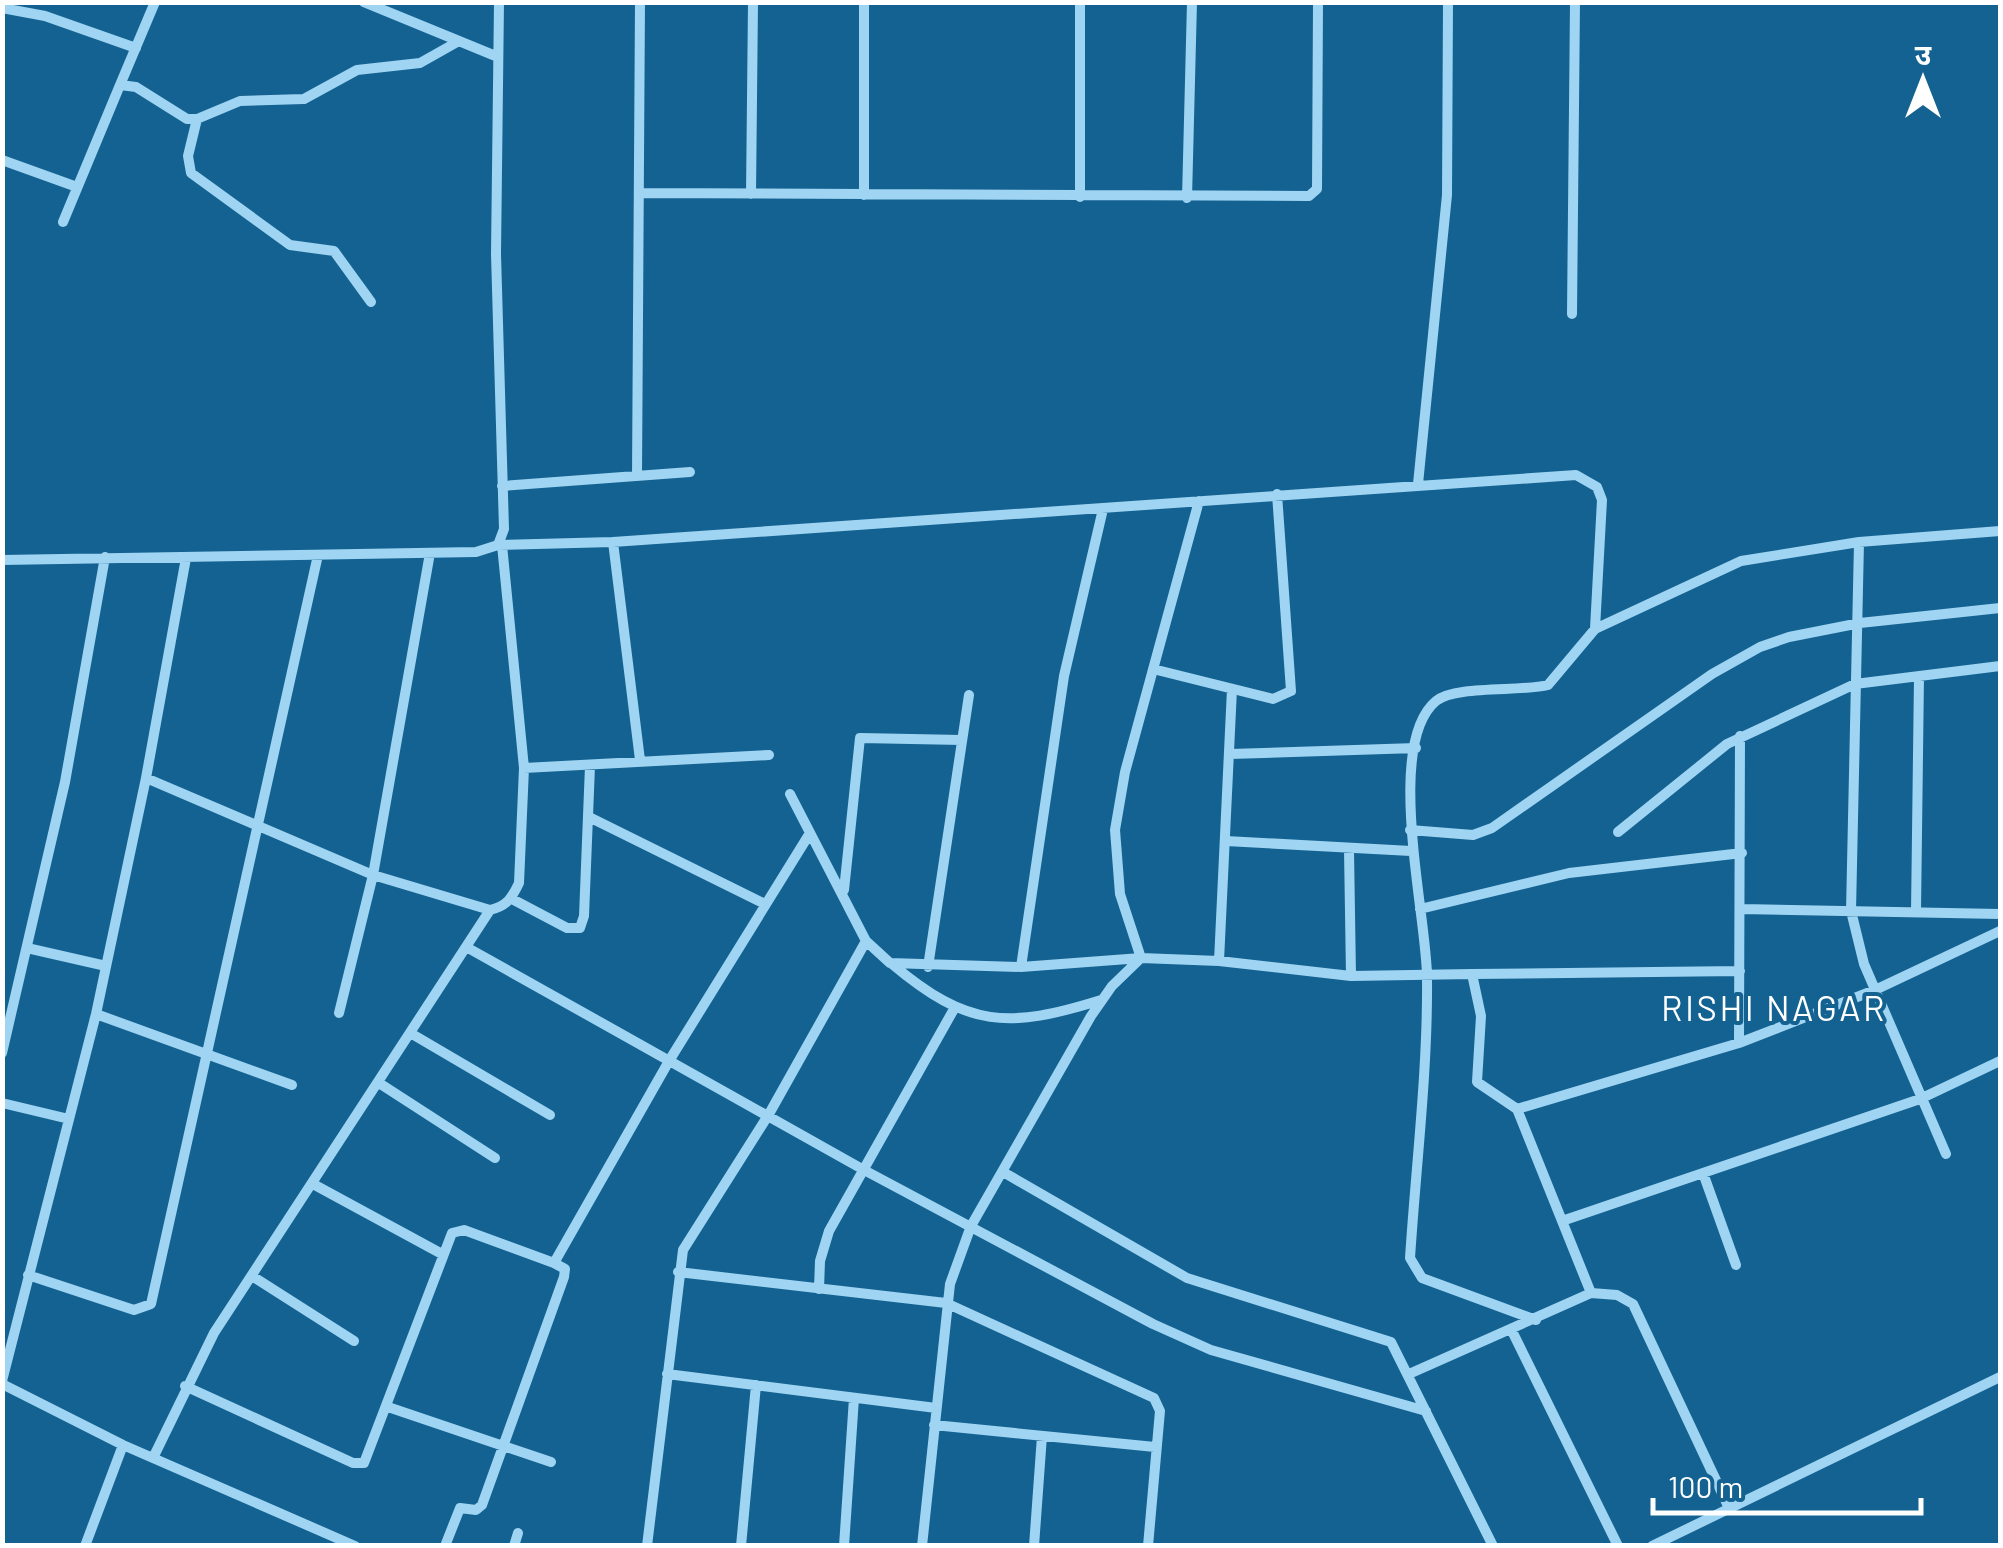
<svg xmlns="http://www.w3.org/2000/svg" width="2003" height="1548" font-family="Barlow,'Noto Sans Devanagari',sans-serif">
  <style>
    .lines { fill: none; stroke-linecap: round; stroke-linejoin: round }
    .street { stroke: #9fd4f2; stroke-width: 10 }
    .labels { text-anchor: middle; dominant-baseline: central; stroke-width: 8; stroke-linejoin: round; paint-order: stroke }
    .neighbourhood-label { font-size: 35px; letter-spacing: 2.5px; fill: #fff; stroke: #136291 }
  </style>
  <rect width="100%" height="100%" fill="#136291"/>
  <g class="lines">
    <path class="street" d="M 364,2 L 498,57
      M 2,8 L 45,16 L 136,48
      M 120,85 L 155,2
      M 197,119 L 188,156 L 191,173 L 290,245 L 334,251 L 371,302
      M 2,160 L 77,187
      M 639,193 L 1309,196 L 1317,189 L 1318,2
      M 751,194 L 753,2
      M 864,195 L 864,2
      M 1080,197 L 1080,2
      M 1187,198 L 1192,2
      M 63,222 L 120,85 L 136,87 L 187,119 L 197,119 L 240,101 L 304,99 L 357,70 L 420,63 L 459,41
      M 1572,314 L 1575,2
      M 637,476 L 640,2
      M 1418,484 L 1447,195 L 1448,2
      M 502,486 L 690,472
      M 613,542 L 640,760
      M 1859,542 L 1851,911 L 1864,964 L 1946,1154
      M 498,545 L 613,542 L 1576,475 L 1597,487 L 1602,500 L 1595,629
      M 2,560 L 476,552 L 498,545 L 504,529 L 496,254 L 499,2
      M 1153,669 L 1273,699 L 1291,691 L 1277,494
      M 1230,754 L 1416,748
      M 524,768 L 769,755
      M 146,778 L 373,875 L 490,910 C 507,906 512,898 519,883 L 524,768 L 502,545
      M 790,794 L 866,941 L 890,963 L 1021,967 L 1141,958 L 1120,894 L 1115,830 L 1125,772 L 1199,501
      M 589,817 L 765,904
      M 1410,830 L 1473,835 L 1492,828 L 1712,674 L 1760,647 L 1789,637 L 1860,623 L 2000,608
      M 1618,832 L 1727,744 L 1855,684 L 2000,666
      M 1226,841 L 1411,851
      M 1349,850 L 1351,976
      M 844,890 L 860,738 L 962,740
      M 512,899 L 567,928 L 580,928 L 584,916 L 590,766
      M 1420,909 L 1569,873 L 1742,853
      M 1741,909 L 2000,914
      M 1916,912 L 1919,676
      M 27,948 L 106,966
      M 468,948 L 864,1170 L 1153,1324 L 1211,1350 L 1426,1411
      M 1219,961 L 1232,689
      M 892,964 C 968,1028 1008,1029 1101,1000
      M 928,967 L 969,695
      M 1021,967 L 1064,676 L 1103,509
      M 1472,974 L 1740,971
      M 339,1013 L 373,875 L 430,553
      M 96,1014 L 292,1085
      M 412,1034 L 550,1115
      M 1739,1043 L 1740,736
      M 2,1053 L 65,782 L 105,557
      M 379,1083 L 495,1158
      M 2,1103 L 69,1119
      M 1517,1109 L 1739,1043 L 1875,990 L 2000,931
      M 1003,1172 L 1187,1278 L 1391,1342 L 1493,1546
      M 1703,1173 L 1736,1265
      M 313,1184 L 442,1254
      M 1562,1221 L 1920,1099 L 2000,1061
      M 678,1272 L 946,1303 L 1154,1398 L 1160,1411 L 1148,1546
      M 28,1275 L 134,1310 L 151,1304 L 318,555
      M 252,1276 L 354,1341
      M 819,1289 L 820,1261 L 829,1231 L 954,1009
      M 1591,1293 L 1617,1295 L 1633,1304 L 1729,1508
      M 1536,1320 L 1422,1278 L 1410,1258 C 1416,1165 1428,1070 1427,977 C 1427,917 1384,744 1436,701 C 1455,685 1521,692 1548,685 L 1595,629 L 1741,561 L 1859,542 L 2000,531
      M 1512,1331 L 1618,1546
      M 667,1374 L 936,1408
      M 2,1381 L 96,1014 L 146,778 L 186,558
      M 2,1384 L 123,1445 L 355,1546
      M 185,1386 L 353,1463 L 364,1463 L 452,1233 L 464,1230 L 554,1263 L 669,1061 L 810,833
      M 388,1407 L 551,1462
      M 934,1425 L 1155,1447
      M 153,1458 L 214,1333 L 490,910
      M 85,1546 L 123,1445
      M 445,1546 L 460,1508 L 476,1510 L 482,1505 L 564,1277 L 565,1269 L 554,1263
      M 514,1546 L 518,1533
      M 647,1546 L 683,1250 L 769,1114 L 866,941
      M 741,1546 L 756,1385
      M 844,1546 L 854,1398
      M 922,1546 L 950,1284 L 971,1226 L 1091,1016 L 1112,986 L 1141,958 L 1219,961 L 1351,976 L 1472,974 L 1481,1016 L 1477,1082 L 1517,1109 L 1591,1293 L 1409,1374
      M 1034,1546 L 1042,1436
      M 1652,1546 L 2000,1377"/>
  </g>
  <g class="labels">
    <g class="neighbourhood-label">
      <text x="1774" y="1007">RISHI NAGAR</text>
    </g>
  </g>
  <rect width="2003" height="1548" fill="none" stroke="#ffffff" stroke-width="10"/>
  <g transform="translate(1923 80)" stroke="#136291" stroke-width="8" paint-order="stroke">
  <path d="M0-8L18 38L0 25L-18 38Z" fill="#ffffff"/>
  <text y="-15" font-size="28" font-weight="bold" text-anchor="middle" fill="#ffffff">उ</text>
  </g>
  <path d="M1653 1498v15h268v-15" fill="none" stroke="#ffffff" stroke-width="5"/>
  <text x="1668" y="1498" font-size="30" fill="#ffffff" stroke="#136291" stroke-width="8" paint-order="stroke">100 m</text>
</svg>
